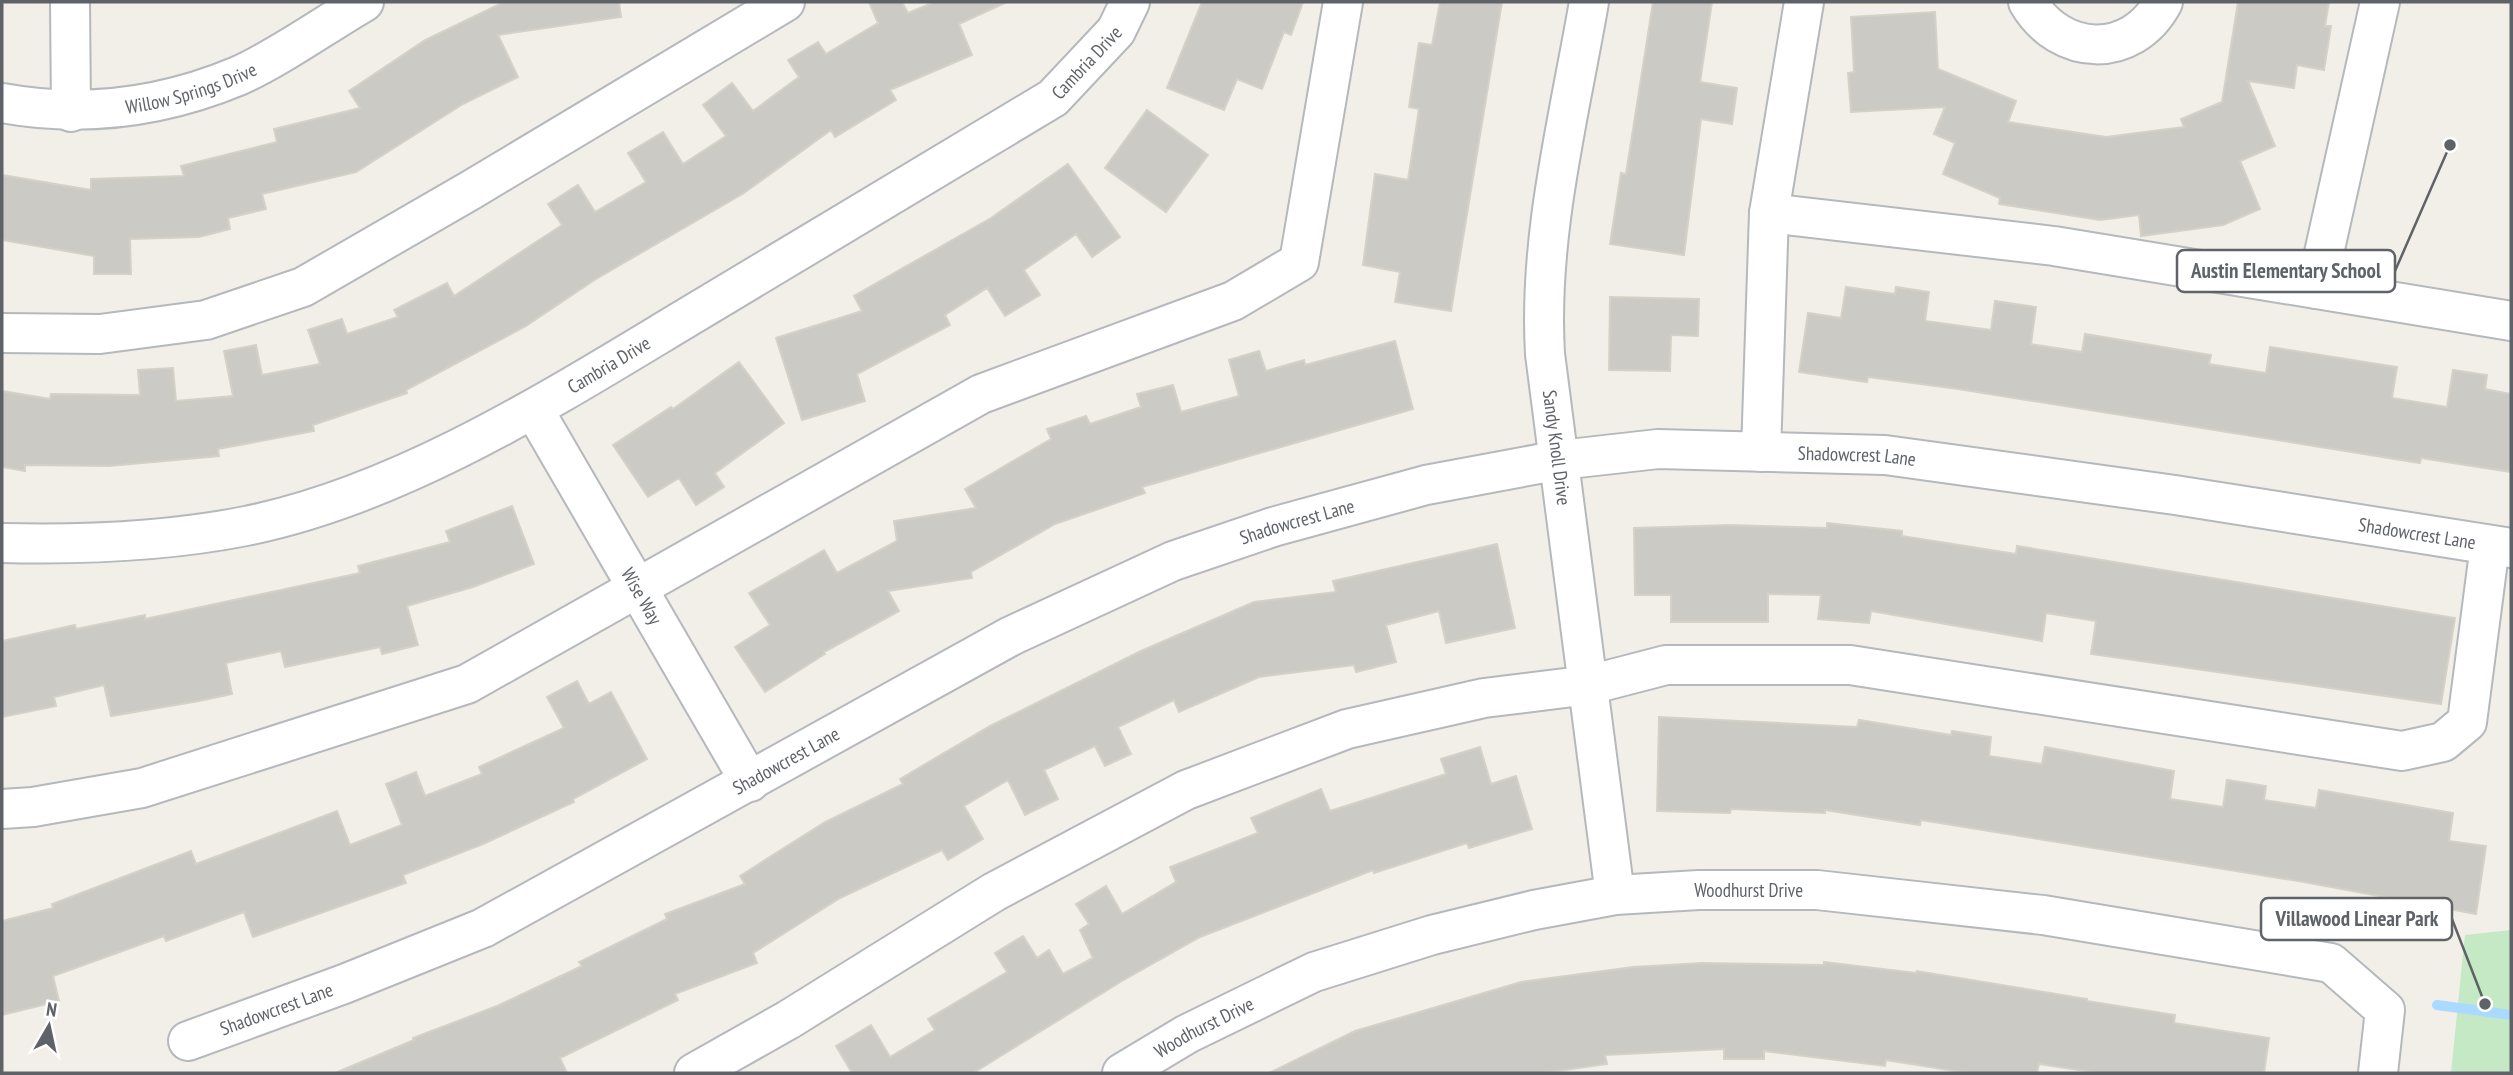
<svg xmlns="http://www.w3.org/2000/svg" width="2513" height="1075" font-family="'PT Sans Narrow',sans-serif">
  <style>
    .green { fill: #c5e8c5 }
    .lines { fill: none; stroke-linecap: round; stroke-linejoin: round }
    .stream { stroke: #aadaff; stroke-width: 10 }
    .building { fill: #cccac5; stroke: #d6d1c6; stroke-width: 2 }
    .minor-casing { stroke: #b5b8bc; stroke-width: 42 }
    .minor { stroke: #fff; stroke-width: 38 }
    .labels { text-anchor: middle; dominant-baseline: central; stroke-width: 6; stroke-linejoin: round; paint-order: stroke }
    .street-label { font-size: 19px; fill: #5f6368; stroke: #fff }
    .leader { fill: none; stroke: #5f6368; stroke-width: 2.5 }
    .callout-dot { fill: #5f6368; stroke: #fff; stroke-width: 2.5 }
    .callout { fill: #fff; stroke: #5f6368; stroke-width: 2.5 }
    .callout-label { font-size: 21px; text-anchor: middle; font-weight: bold; fill: #5f6368 }
  </style>
  <rect width="100%" height="100%" fill="#f1efe8"/>
  <path class="green" d="M 2511,930 L 2511,1073 L 2451,1073 L 2465,935 Z"/>
  <g class="lines">
    <path class="stream" d="M 2437,1005 L 2511,1015"/>
  </g>
  <path class="building" d="M 504,2 L 619,2 L 621,17 L 498,35 L 518,77 L 463,104 L 356,172 L 262,194 L 266,209 L 228,218 L 230,229 L 199,237 L 130,239 L 131,274 L 94,274 L 94,256 L 2,240 L 2,175 L 91,190 L 91,179 L 184,176 L 181,166 L 277,142 L 274,129 L 360,108 L 349,91 L 425,40 Z
    M 869,2 L 902,2 L 908,13 L 935,2 L 1007,2 L 959,24 L 972,55 L 890,90 L 896,100 L 835,137 L 831,130 L 744,193 L 596,279 L 526,326 L 406,390 L 407,393 L 313,425 L 314,431 L 218,449 L 219,456 L 109,466 L 25,465 L 25,471 L 2,467 L 2,391 L 50,399 L 51,394 L 140,395 L 138,370 L 173,368 L 176,401 L 233,396 L 224,351 L 256,345 L 262,375 L 320,364 L 308,330 L 342,319 L 347,334 L 398,317 L 394,310 L 447,283 L 454,296 L 562,225 L 548,204 L 578,185 L 595,212 L 646,182 L 628,153 L 663,132 L 683,164 L 726,136 L 703,105 L 732,83 L 753,111 L 799,77 L 788,60 L 818,42 L 826,54 L 878,23 Z
    M 1202,2 L 1303,2 L 1291,35 L 1284,32 L 1262,89 L 1237,79 L 1224,110 L 1167,88 Z
    M 1440,2 L 1502,2 L 1451,311 L 1395,302 L 1400,272 L 1363,265 L 1375,174 L 1408,180 L 1419,109 L 1409,107 L 1419,43 L 1432,45 Z
    M 1653,2 L 1712,2 L 1700,82 L 1737,88 L 1732,124 L 1701,119 L 1684,255 L 1610,244 L 1621,173 L 1626,174 Z
    M 2238,2 L 2329,2 L 2325,26 L 2331,26 L 2324,70 L 2297,65 L 2294,88 L 2248,81 L 2275,146 L 2240,161 L 2260,209 L 2223,225 L 2141,236 L 2139,215 L 2100,220 L 1999,204 L 2000,198 L 1943,174 L 1955,143 L 1934,134 L 1945,107 L 1851,112 L 1848,73 L 1854,72 L 1851,17 L 1935,12 L 1938,69 L 2016,101 L 2008,122 L 2106,137 L 2184,127 L 2181,119 L 2222,102 Z
    M 1147,110 L 1208,155 L 1166,212 L 1105,168 Z
    M 1068,164 L 1120,237 L 1092,257 L 1076,234 L 1024,270 L 1040,295 L 1005,316 L 987,288 L 945,315 L 950,325 L 857,374 L 865,401 L 802,420 L 776,338 L 862,311 L 854,296 L 991,218 Z
    M 1846,287 L 1895,294 L 1896,287 L 1929,292 L 1925,321 L 1991,330 L 1995,301 L 2036,307 L 2031,344 L 2082,352 L 2085,334 L 2211,355 L 2209,364 L 2266,373 L 2270,347 L 2397,367 L 2392,398 L 2447,407 L 2453,370 L 2487,375 L 2485,389 L 2511,394 L 2511,472 L 2421,458 L 2420,463 L 1958,389 L 1868,377 L 1867,382 L 1799,372 L 1808,313 L 1841,318 Z
    M 1610,297 L 1699,299 L 1698,336 L 1671,335 L 1670,371 L 1609,370 Z
    M 1395,341 L 1413,409 L 1142,487 L 1145,493 L 1055,524 L 971,572 L 972,578 L 888,591 L 899,611 L 824,652 L 825,654 L 765,692 L 735,647 L 770,625 L 749,593 L 824,550 L 837,573 L 897,541 L 894,521 L 976,508 L 965,489 L 1051,439 L 1047,429 L 1086,416 L 1090,424 L 1141,407 L 1137,394 L 1173,385 L 1181,412 L 1239,396 L 1229,360 L 1259,351 L 1266,371 L 1304,360 L 1305,365 Z
    M 739,362 L 784,423 L 715,473 L 724,487 L 696,505 L 679,478 L 648,497 L 613,445 L 671,407 L 673,409 Z
    M 512,506 L 534,564 L 473,587 L 407,606 L 418,645 L 382,654 L 380,647 L 285,667 L 281,651 L 226,663 L 232,694 L 199,701 L 111,716 L 104,685 L 54,697 L 56,706 L 2,717 L 2,641 L 75,625 L 76,629 L 145,615 L 145,619 L 360,573 L 358,566 L 450,542 L 446,531 Z
    M 1827,523 L 1902,531 L 1902,536 L 2016,554 L 2017,546 L 2455,618 L 2441,704 L 2091,654 L 2096,621 L 2046,613 L 2042,641 L 1871,611 L 1869,623 L 1818,619 L 1821,595 L 1768,594 L 1768,622 L 1671,622 L 1671,595 L 1635,595 L 1634,528 L 1730,525 L 1827,528 Z
    M 1497,544 L 1515,628 L 1446,643 L 1439,611 L 1386,625 L 1396,662 L 1356,672 L 1354,665 L 1259,677 L 1179,712 L 1174,700 L 1118,727 L 1131,754 L 1105,766 L 1095,746 L 1044,770 L 1058,799 L 1025,815 L 1008,780 L 964,806 L 983,839 L 948,860 L 942,850 L 840,898 L 753,953 L 757,963 L 675,994 L 678,1000 L 560,1058 L 567,1073 L 335,1073 L 414,1040 L 413,1038 L 497,1006 L 582,966 L 579,962 L 667,919 L 665,914 L 745,884 L 740,876 L 825,822 L 903,784 L 900,779 L 990,726 L 1141,651 L 1254,602 L 1336,592 L 1333,581 Z
    M 577,681 L 589,704 L 611,692 L 647,759 L 573,799 L 574,802 L 483,844 L 403,875 L 406,883 L 253,937 L 244,912 L 166,941 L 164,936 L 53,976 L 59,1001 L 2,1015 L 2,921 L 53,908 L 52,904 L 191,851 L 196,864 L 337,811 L 350,845 L 402,825 L 386,784 L 416,772 L 425,796 L 482,774 L 479,767 L 564,728 L 547,697 Z
    M 1659,717 L 1857,727 L 1859,720 L 1951,735 L 1952,731 L 1991,737 L 1989,756 L 2042,764 L 2045,747 L 2174,771 L 2170,799 L 2223,807 L 2227,780 L 2266,786 L 2264,800 L 2316,808 L 2319,790 L 2453,813 L 2449,841 L 2486,846 L 2476,914 L 2304,882 L 1921,820 L 1920,825 L 1825,810 L 1825,813 L 1731,809 L 1730,813 L 1657,811 Z
    M 1480,747 L 1491,784 L 1516,776 L 1532,829 L 1469,848 L 1467,843 L 1374,873 L 1373,870 L 1200,937 L 1122,981 L 973,1073 L 852,1073 L 836,1046 L 871,1025 L 890,1057 L 935,1030 L 928,1019 L 1007,972 L 995,953 L 1023,936 L 1037,958 L 1049,950 L 1063,974 L 1093,958 L 1080,930 L 1089,924 L 1076,904 L 1106,886 L 1122,914 L 1176,882 L 1170,867 L 1258,833 L 1251,818 L 1321,789 L 1330,811 L 1446,774 L 1441,759 Z
    M 1824,962 L 1916,973 L 1917,971 L 2087,999 L 2087,1001 L 2175,1015 L 2174,1023 L 2269,1038 L 2264,1073 L 2098,1073 L 2039,1064 L 2037,1073 L 1967,1073 L 1886,1060 L 1885,1066 L 1764,1051 L 1764,1059 L 1724,1059 L 1724,1049 L 1605,1055 L 1607,1064 L 1544,1073 L 1269,1073 L 1355,1031 L 1521,982 L 1633,967 L 1702,963 L 1824,965 Z"/>
  <g class="lines">
    <g class="minor-casing">
      <g id="minor">
        <path d="M 70,2 L 71,112"/>
        <path id="s1" d="M 1589,2 C 1569,118 1538,236 1545,354 L 1615,895"/>
        <path d="M 2028,2 C 2060,57 2132,60 2163,2"/>
        <path id="s2" d="M 2,103 C 84,118 161,108 238,76 C 277,59 326,24 364,2"/>
        <path d="M 1769,213 L 2054,246 L 2511,321"/>
        <path d="M 2316,289 L 2380,2"/>
        <path d="M 2,333 L 100,334 L 206,320 L 303,287 L 471,190 L 785,2"/>
        <path id="s3" d="M 534,410 L 750,782"/>
        <path d="M 1761,452 L 1769,213 L 1804,2"/>
        <path id="s4" d="M 2,543 C 84,545 165,542 246,526 C 400,495 550,400 683,320 C 806,246 930,172 1053,98 L 1116,31 L 1130,2"/>
        <path d="M 2,809 L 33,807 L 142,788 L 467,684 L 981,394 L 1233,301 L 1299,262 L 1343,2"/>
        <path id="s5" d="M 188,1041 L 344,984 L 483,928 L 1011,636 L 1173,561 L 1273,527 L 1426,485 L 1560,460 L 1658,449 L 1885,455 L 2175,495 L 2511,548"/>
        <path d="M 694,1073 L 788,1020 L 994,892 L 1186,790 L 1347,729 L 1484,698 L 1589,685 L 1666,665 L 1850,665 L 2402,751 L 2443,742 L 2467,722 L 2490,545"/>
        <path id="s6" d="M 1122,1073 L 1187,1034 L 1314,972 L 1432,935 L 1534,910 L 1615,895 L 1699,890 L 1817,890 L 2043,915 L 2331,963 L 2385,1010 L 2378,1073"/>
      </g>
    </g>
    <use href="#minor" class="minor"/>
  </g>
  <g class="labels">
    <g class="street-label">
      <text stroke="none"><textPath href="#s4" startOffset="1211">Cambria Drive</textPath></text>
      <text stroke="none"><textPath href="#s2" startOffset="192">Willow Springs Drive</textPath></text>
      <text stroke="none"><textPath href="#s4" startOffset="644">Cambria Drive</textPath></text>
      <text stroke="none"><textPath href="#s1" startOffset="450">Sandy Knoll Drive</textPath></text>
      <text stroke="none"><textPath href="#s5" startOffset="1796">Shadowcrest Lane</textPath></text>
      <text stroke="none"><textPath href="#s5" startOffset="1228">Shadowcrest Lane</textPath></text>
      <text stroke="none"><textPath href="#s5" startOffset="2362">Shadowcrest Lane</textPath></text>
      <text stroke="none"><textPath href="#s3" startOffset="215">Wise Way</textPath></text>
      <text stroke="none"><textPath href="#s5" startOffset="662">Shadowcrest Lane</textPath></text>
      <text stroke="none"><textPath href="#s6" startOffset="662">Woodhurst Drive</textPath></text>
      <text stroke="none"><textPath href="#s5" startOffset="94">Shadowcrest Lane</textPath></text>
      <text stroke="none"><textPath href="#s6" startOffset="94">Woodhurst Drive</textPath></text>
    </g>
  </g>
  <path class="leader" d="M2450 145L2395 271M2485 1004L2452 919"/>
  <g class="callout-dot">
    <circle cx="2450" cy="145" r="7"/>
    <circle cx="2485" cy="1004" r="7"/>
  </g>
  <g class="callout">
    <rect x="2177" y="250" width="218" height="42" rx="7"/>
    <rect x="2261" y="898" width="191" height="42" rx="7"/>
  </g>
  <g class="callout-label">
    <text x="2286" y="278">Austin Elementary School</text>
    <text x="2357" y="926">Villawood Linear Park</text>
  </g>
  <rect width="2513" height="1075" fill="none" stroke="#5f6368" stroke-width="7"/>
  <g transform="translate(49 1026) rotate(9)" stroke="#ffffff" stroke-width="5" paint-order="stroke">
  <path d="M0-5L12 26L0 18L-12 26Z" fill="#5f6368"/>
  <text y="-10" font-size="19" font-weight="bold" text-anchor="middle" fill="#5f6368">N</text>
  </g>
</svg>
